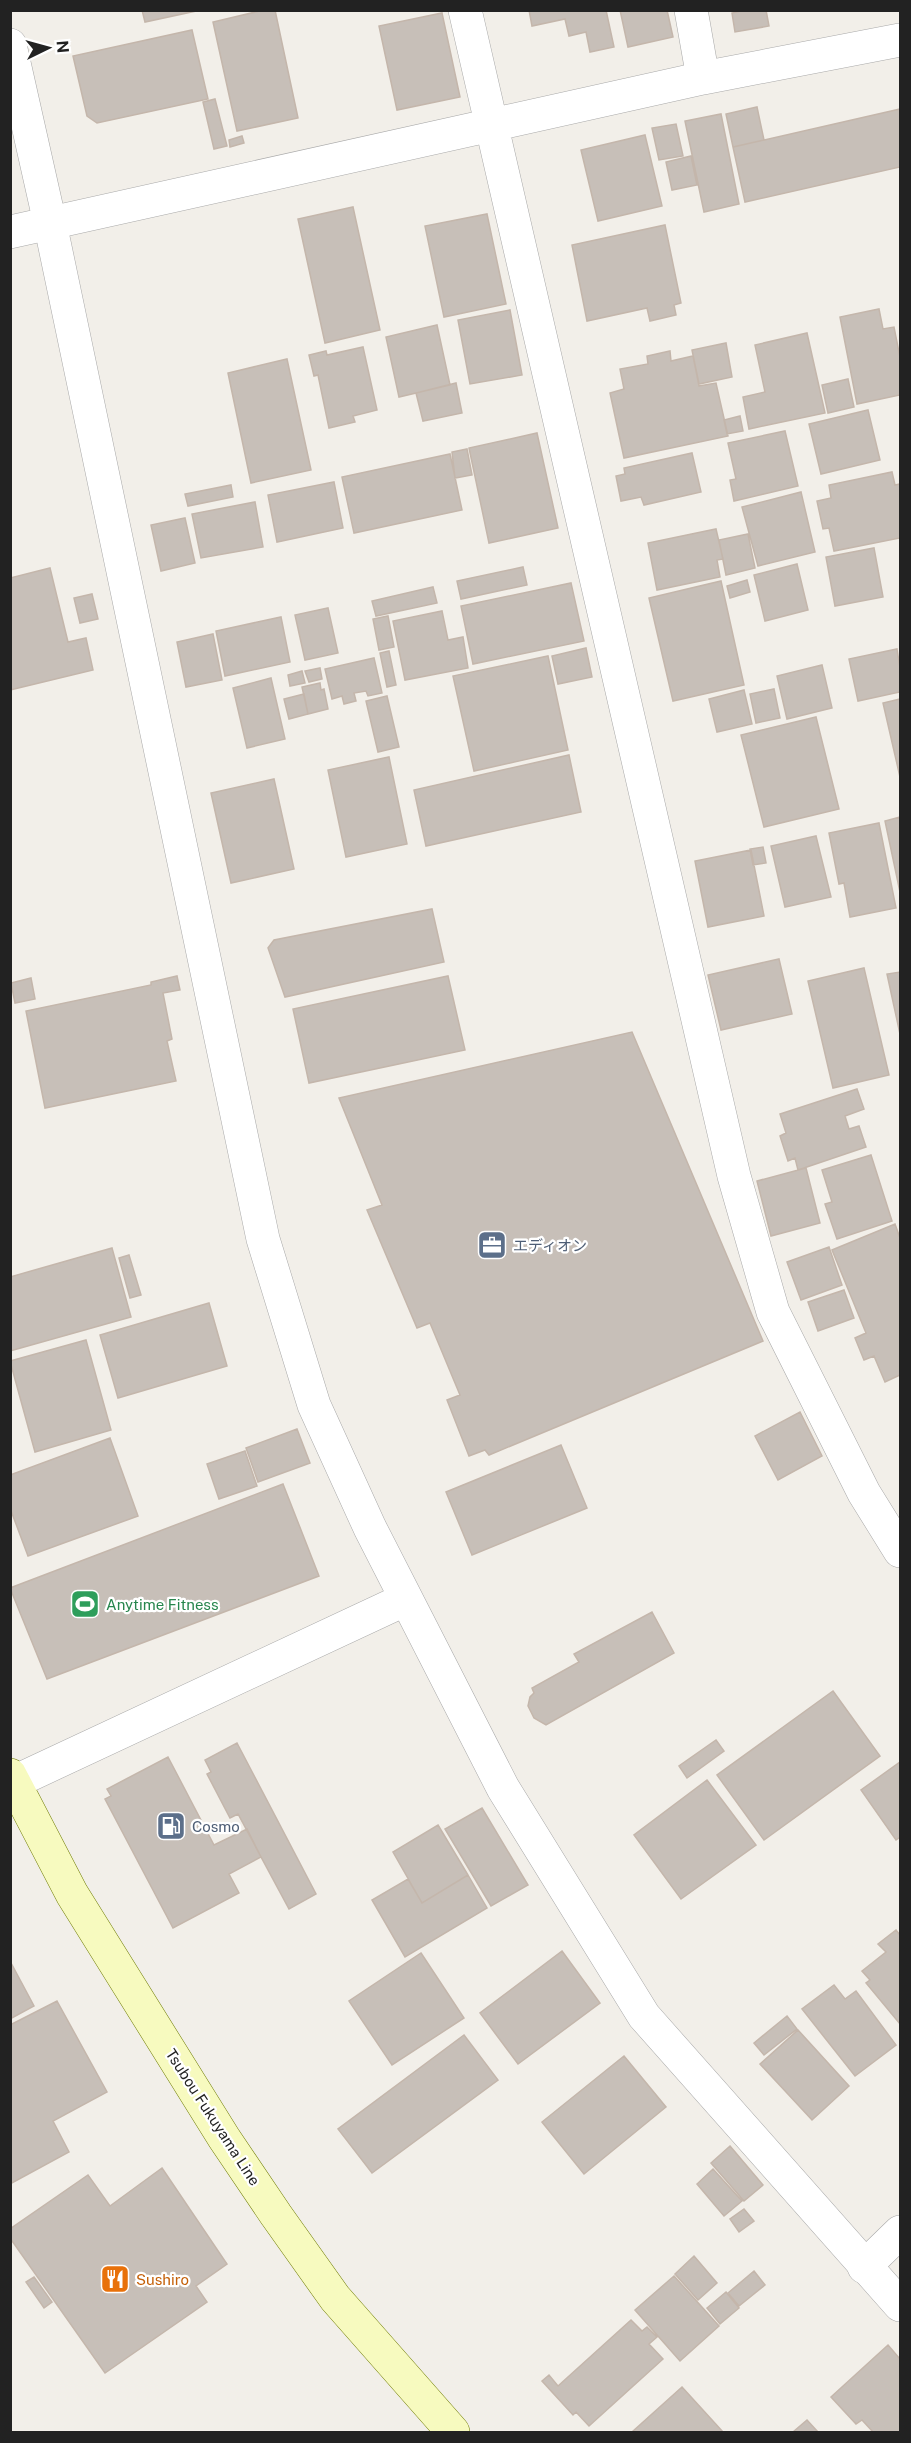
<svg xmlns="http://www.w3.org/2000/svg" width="911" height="2443" font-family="'Public Sans','Noto Sans JP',sans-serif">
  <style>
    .building { fill: #c7bfb8; stroke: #c4b6ab; stroke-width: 1.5 }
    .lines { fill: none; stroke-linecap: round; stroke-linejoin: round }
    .minor-casing { stroke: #a9a9a9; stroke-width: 34 }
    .tertiary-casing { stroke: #a9a9a9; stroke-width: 34 }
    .secondary-casing { stroke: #707d05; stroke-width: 34 }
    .minor { stroke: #fff; stroke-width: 33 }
    .tertiary { stroke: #fff; stroke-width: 33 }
    .secondary { stroke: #f7fabf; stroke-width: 33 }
    .labels { text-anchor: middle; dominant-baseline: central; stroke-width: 4.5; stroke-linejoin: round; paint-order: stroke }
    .service-label { font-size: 15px; fill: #4e5e75; stroke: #fff; text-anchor: start }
    .leisure-label { font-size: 15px; fill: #27864d; stroke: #fff; text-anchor: start }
    .street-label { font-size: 15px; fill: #222; stroke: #fff }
    .food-label { font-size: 15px; fill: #c56008; stroke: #fff; text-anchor: start }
  </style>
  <rect width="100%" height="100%" fill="#f2efe9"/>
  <path class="building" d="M 142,10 L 201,10 L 145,22 Z
    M 264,10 L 275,10 L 298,118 L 237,131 L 213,22 Z
    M 529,10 L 606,10 L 614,47 L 590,52 L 586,32 L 569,36 L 565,19 L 532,26 Z
    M 620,10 L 667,10 L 673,37 L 628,47 Z
    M 745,10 L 766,10 L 769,26 L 735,32 L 732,13 Z
    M 442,13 L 460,97 L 397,110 L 379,26 Z
    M 192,30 L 208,99 L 97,123 L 87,116 L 73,56 Z
    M 215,99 L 227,146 L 214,149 L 203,102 Z
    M 757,107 L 764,140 L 733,147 L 726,114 Z
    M 900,109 L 900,167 L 745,202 L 733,147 Z
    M 721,114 L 739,204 L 704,212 L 685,121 Z
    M 676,124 L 683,156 L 659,160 L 652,128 Z
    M 645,135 L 662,206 L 598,221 L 581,150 Z
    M 242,136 L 244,143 L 230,147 L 229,140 Z
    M 691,156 L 697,185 L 672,190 L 666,162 Z
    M 353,207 L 380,330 L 325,343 L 298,219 Z
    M 487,214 L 506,304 L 444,317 L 425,226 Z
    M 665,225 L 681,303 L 674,305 L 676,315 L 650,321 L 647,308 L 587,321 L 572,245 Z
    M 879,309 L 883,329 L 894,327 L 900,357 L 900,395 L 857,404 L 840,317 Z
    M 510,310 L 522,375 L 470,384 L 458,320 Z
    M 437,325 L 450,385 L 399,397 L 386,337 Z
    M 807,333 L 825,413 L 749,429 L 743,397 L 765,392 L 755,345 Z
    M 726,343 L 732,377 L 699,384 L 692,350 Z
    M 363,347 L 377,410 L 353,416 L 355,422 L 329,428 L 318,375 L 314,376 L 309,355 L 326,351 L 327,355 Z
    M 670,351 L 671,361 L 693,356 L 699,386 L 716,383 L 728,436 L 624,458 L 610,393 L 624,389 L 620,369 L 648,364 L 647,356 Z
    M 287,359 L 311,470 L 251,483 L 228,373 Z
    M 848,379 L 854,407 L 828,413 L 822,385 Z
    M 456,383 L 462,413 L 423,421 L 416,393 Z
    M 868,410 L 880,460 L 821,474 L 809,424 Z
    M 740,416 L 743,431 L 727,434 L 724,420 Z
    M 785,431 L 798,486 L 734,501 L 730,480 L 736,479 L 728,443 Z
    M 537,433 L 558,528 L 489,543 L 469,448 Z
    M 467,449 L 472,475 L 455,478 L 452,452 Z
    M 692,453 L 701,492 L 644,505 L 641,497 L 621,501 L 616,476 L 625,474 L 624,468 Z
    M 450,454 L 462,510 L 354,533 L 342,477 Z
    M 892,472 L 895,485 L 900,484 L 900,538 L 834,551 L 829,528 L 823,529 L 817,501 L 831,498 L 829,485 Z
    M 334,482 L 343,528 L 277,542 L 268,495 Z
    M 231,485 L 233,497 L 188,506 L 185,494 Z
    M 801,492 L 815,552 L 758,566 L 742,507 Z
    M 255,502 L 263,547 L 201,558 L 192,514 Z
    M 185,518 L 195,563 L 161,571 L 151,525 Z
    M 716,529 L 723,559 L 717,560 L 720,577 L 657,590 L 648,543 Z
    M 748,534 L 755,568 L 726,575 L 719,540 Z
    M 874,548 L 883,597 L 835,606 L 826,557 Z
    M 797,564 L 808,610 L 765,621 L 754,575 Z
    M 523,567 L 527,585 L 461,599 L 457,581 Z
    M 50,568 L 68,642 L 86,638 L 93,670 L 10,690 L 10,578 Z
    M 747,580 L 750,592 L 730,598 L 727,586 Z
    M 721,581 L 744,685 L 673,701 L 649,598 Z
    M 571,583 L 584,641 L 473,664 L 461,606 Z
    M 433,587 L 437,603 L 376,616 L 372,601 Z
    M 92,594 L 98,619 L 80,623 L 74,598 Z
    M 328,608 L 338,653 L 305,660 L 295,615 Z
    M 442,611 L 448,640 L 463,637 L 468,668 L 405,680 L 393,621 Z
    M 388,616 L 394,647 L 379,650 L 373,619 Z
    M 281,617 L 290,662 L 225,676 L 216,631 Z
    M 213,634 L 222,680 L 186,687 L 177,642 Z
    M 586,648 L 592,677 L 558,684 L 552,656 Z
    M 897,649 L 900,668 L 900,692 L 858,701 L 849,659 Z
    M 389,651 L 396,685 L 387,687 L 380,653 Z
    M 548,656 L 568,750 L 474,771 L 453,676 Z
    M 374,658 L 382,693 L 368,696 L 366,691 L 354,693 L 356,701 L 344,704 L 342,696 L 332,699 L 325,669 Z
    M 822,665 L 832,708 L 787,719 L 777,676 Z
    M 320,668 L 322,679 L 309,682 L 305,671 Z
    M 302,671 L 305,683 L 290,686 L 288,675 Z
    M 271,678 L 285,739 L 247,748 L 233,688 Z
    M 320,683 L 321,690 L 324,689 L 328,709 L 308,714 L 302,687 Z
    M 774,689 L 780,718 L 756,723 L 750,694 Z
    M 744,690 L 752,724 L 717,732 L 709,699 Z
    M 304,694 L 308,714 L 289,719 L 284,699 Z
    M 387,696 L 399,747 L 378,752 L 366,701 Z
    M 900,699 L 900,777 L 883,703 Z
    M 816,717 L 839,809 L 764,827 L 741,735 Z
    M 569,755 L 581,812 L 426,846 L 414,790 Z
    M 389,757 L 407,844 L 346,857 L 328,770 Z
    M 274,779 L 294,869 L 231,883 L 211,793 Z
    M 900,817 L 900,892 L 885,821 Z
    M 879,823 L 896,908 L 850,917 L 844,883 L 839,884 L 829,833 Z
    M 816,836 L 831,897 L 785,907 L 771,846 Z
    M 763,847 L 766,863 L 753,865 L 750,849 Z
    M 751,850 L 764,916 L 708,927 L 695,861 Z
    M 432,909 L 444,962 L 285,997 L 268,948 L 274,940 Z
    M 779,959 L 792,1014 L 721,1030 L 708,975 Z
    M 864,968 L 889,1075 L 833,1088 L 808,981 Z
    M 900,972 L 900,1034 L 887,974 Z
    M 177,976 L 180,990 L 163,993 L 172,1039 L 167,1041 L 176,1081 L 45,1108 L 26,1011 L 151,985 L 151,982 Z
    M 448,976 L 465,1050 L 309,1083 L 293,1009 Z
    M 31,978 L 35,999 L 15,1003 L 11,983 Z
    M 632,1032 L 763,1341 L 489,1455 L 485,1450 L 469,1456 L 447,1400 L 460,1395 L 430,1323 L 417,1328 L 367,1210 L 382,1205 L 339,1098 Z
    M 857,1089 L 864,1109 L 845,1116 L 849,1129 L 859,1126 L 866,1147 L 798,1170 L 795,1158 L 788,1161 L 780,1136 L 786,1133 L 780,1114 Z
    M 871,1155 L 892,1221 L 837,1239 L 825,1204 L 832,1202 L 822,1170 Z
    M 806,1168 L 820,1223 L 771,1236 L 757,1181 Z
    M 895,1224 L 900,1238 L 900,1375 L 885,1382 L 874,1356 L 864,1360 L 855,1338 L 866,1333 L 832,1250 Z
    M 829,1247 L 842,1285 L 801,1300 L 787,1262 Z
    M 112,1248 L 131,1317 L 10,1351 L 10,1277 Z
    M 129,1255 L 141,1295 L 130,1298 L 119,1258 Z
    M 844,1290 L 854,1318 L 818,1331 L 808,1302 Z
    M 209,1303 L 227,1366 L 118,1398 L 100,1335 Z
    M 86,1340 L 111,1430 L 35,1452 L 10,1361 Z
    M 800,1412 L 822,1456 L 778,1480 L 755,1436 Z
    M 297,1429 L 310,1463 L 258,1482 L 246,1448 Z
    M 110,1438 L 138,1516 L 28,1556 L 10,1508 L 10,1475 Z
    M 561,1445 L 587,1508 L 472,1555 L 446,1492 Z
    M 245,1451 L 257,1486 L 219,1499 L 207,1464 Z
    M 283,1484 L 319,1576 L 47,1679 L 10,1588 Z
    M 652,1612 L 674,1653 L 546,1725 L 534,1718 L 528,1706 L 530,1697 L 534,1693 L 532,1688 L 579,1662 L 574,1654 Z
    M 833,1691 L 880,1756 L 764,1840 L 717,1775 Z
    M 716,1740 L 724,1751 L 687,1778 L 679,1766 Z
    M 237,1743 L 316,1894 L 289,1909 L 238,1814 L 230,1818 L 207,1774 L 211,1772 L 205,1760 Z
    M 168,1757 L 214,1845 L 247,1829 L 261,1857 L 229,1874 L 239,1893 L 173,1928 L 105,1799 L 111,1796 L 107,1789 Z
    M 900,1762 L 900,1837 L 896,1840 L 861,1790 Z
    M 707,1780 L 756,1845 L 681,1899 L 634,1835 Z
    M 482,1808 L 528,1885 L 491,1906 L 445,1829 Z
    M 438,1825 L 468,1875 L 422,1903 L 393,1852 Z
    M 468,1875 L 487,1908 L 405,1957 L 372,1900 L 408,1879 L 422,1903 Z
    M 896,1930 L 900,1935 L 900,2024 L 866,1983 L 870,1980 L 862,1971 L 886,1952 L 878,1944 Z
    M 562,1951 L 600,2003 L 518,2064 L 480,2013 Z
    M 421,1953 L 464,2018 L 392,2065 L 349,2001 Z
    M 10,1961 L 34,2006 L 10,2019 Z
    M 834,1985 L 845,1999 L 856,1991 L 896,2045 L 855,2076 L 802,2009 Z
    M 57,2001 L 107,2092 L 53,2121 L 69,2152 L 10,2184 L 10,2025 Z
    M 787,2016 L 797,2029 L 764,2055 L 754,2043 Z
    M 798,2030 L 849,2086 L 812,2120 L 760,2064 Z
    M 464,2035 L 498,2080 L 372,2173 L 338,2129 Z
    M 624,2056 L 666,2107 L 584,2174 L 542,2122 Z
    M 730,2146 L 763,2185 L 744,2201 L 711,2163 Z
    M 162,2168 L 227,2264 L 196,2286 L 207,2302 L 105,2373 L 10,2238 L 10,2229 L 88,2175 L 110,2206 Z
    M 713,2169 L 742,2201 L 724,2216 L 697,2184 Z
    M 744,2209 L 754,2221 L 739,2232 L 730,2219 Z
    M 694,2256 L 717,2283 L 698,2300 L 675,2274 Z
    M 754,2271 L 765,2285 L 739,2306 L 728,2293 Z
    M 674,2276 L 719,2326 L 680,2361 L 635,2310 Z
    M 34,2277 L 52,2302 L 44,2308 L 26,2282 Z
    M 726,2292 L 739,2308 L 720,2324 L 707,2308 Z
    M 631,2320 L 642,2331 L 647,2327 L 657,2337 L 649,2344 L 663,2359 L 589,2426 L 576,2412 L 573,2415 L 542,2381 L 549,2375 L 558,2386 Z
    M 888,2345 L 900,2359 L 900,2432 L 873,2432 L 862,2420 L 856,2424 L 831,2397 Z
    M 682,2387 L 723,2432 L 632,2432 Z
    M 807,2420 L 818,2432 L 793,2432 Z"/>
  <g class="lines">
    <g class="minor-casing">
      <path id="minor" d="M 465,10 L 734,1176 L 773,1312 L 864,1493 L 900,1551
        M 691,10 L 703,78
        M 10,232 L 703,78 L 900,40
        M 864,2267 L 900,2232"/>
    </g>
    <g class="tertiary-casing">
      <path id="tertiary" d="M 10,45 L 50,223 L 263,1239 L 314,1405 L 370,1528 L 503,1788 L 644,2016 L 900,2305
        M 10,1784 L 406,1599"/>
    </g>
    <g class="secondary-casing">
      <path id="secondary" d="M 10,1775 L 72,1894 L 224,2138 L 276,2215 L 335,2298 L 453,2432"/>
    </g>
    <use href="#minor" class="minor"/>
    <use href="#tertiary" class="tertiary"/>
    <use href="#secondary" class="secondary"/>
  </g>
  <defs>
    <g id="office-square" transform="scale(1.5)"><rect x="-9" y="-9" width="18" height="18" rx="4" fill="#5c6f8a" stroke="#fff"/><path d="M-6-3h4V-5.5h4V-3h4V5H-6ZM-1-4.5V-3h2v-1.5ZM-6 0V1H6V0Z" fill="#fff"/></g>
    <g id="stadium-square" transform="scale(1.5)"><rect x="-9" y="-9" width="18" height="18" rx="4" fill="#2e9e5b" stroke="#fff"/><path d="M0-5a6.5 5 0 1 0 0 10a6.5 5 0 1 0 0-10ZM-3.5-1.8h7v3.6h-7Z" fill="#fff"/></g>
    <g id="fuel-square" transform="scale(1.5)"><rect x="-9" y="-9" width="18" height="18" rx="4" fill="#5c6f8a" stroke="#fff"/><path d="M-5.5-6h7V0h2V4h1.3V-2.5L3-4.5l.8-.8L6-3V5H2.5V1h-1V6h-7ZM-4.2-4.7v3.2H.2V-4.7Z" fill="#fff"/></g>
    <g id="restaurant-square" transform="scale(1.5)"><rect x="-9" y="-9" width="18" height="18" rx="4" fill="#e8710a" stroke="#fff"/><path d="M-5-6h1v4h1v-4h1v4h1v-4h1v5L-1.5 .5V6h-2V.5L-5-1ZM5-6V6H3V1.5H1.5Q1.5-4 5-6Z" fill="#fff"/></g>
  </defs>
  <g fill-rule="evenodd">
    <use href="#office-square" x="492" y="1245"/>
    <use href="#stadium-square" x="85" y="1604"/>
    <use href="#fuel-square" x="171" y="1826"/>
    <use href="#restaurant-square" x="115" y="2279"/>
  </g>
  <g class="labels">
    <g class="service-label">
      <text x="513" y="1245">エディオン</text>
      <text x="192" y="1826">Cosmo</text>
    </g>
    <g class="leisure-label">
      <text x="106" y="1604">Anytime Fitness</text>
    </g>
    <g class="street-label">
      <text transform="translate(213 2117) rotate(57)">Tsubou Fukuyama Line</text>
    </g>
    <g class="food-label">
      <text x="136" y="2279">Sushiro</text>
    </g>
  </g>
  <rect width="911" height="2443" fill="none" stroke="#222222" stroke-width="24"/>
  <g transform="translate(48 48) rotate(85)" stroke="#ffffff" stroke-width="4.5" paint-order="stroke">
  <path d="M0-4.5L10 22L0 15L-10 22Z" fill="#222222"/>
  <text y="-9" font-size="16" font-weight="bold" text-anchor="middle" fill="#222222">N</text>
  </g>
</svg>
